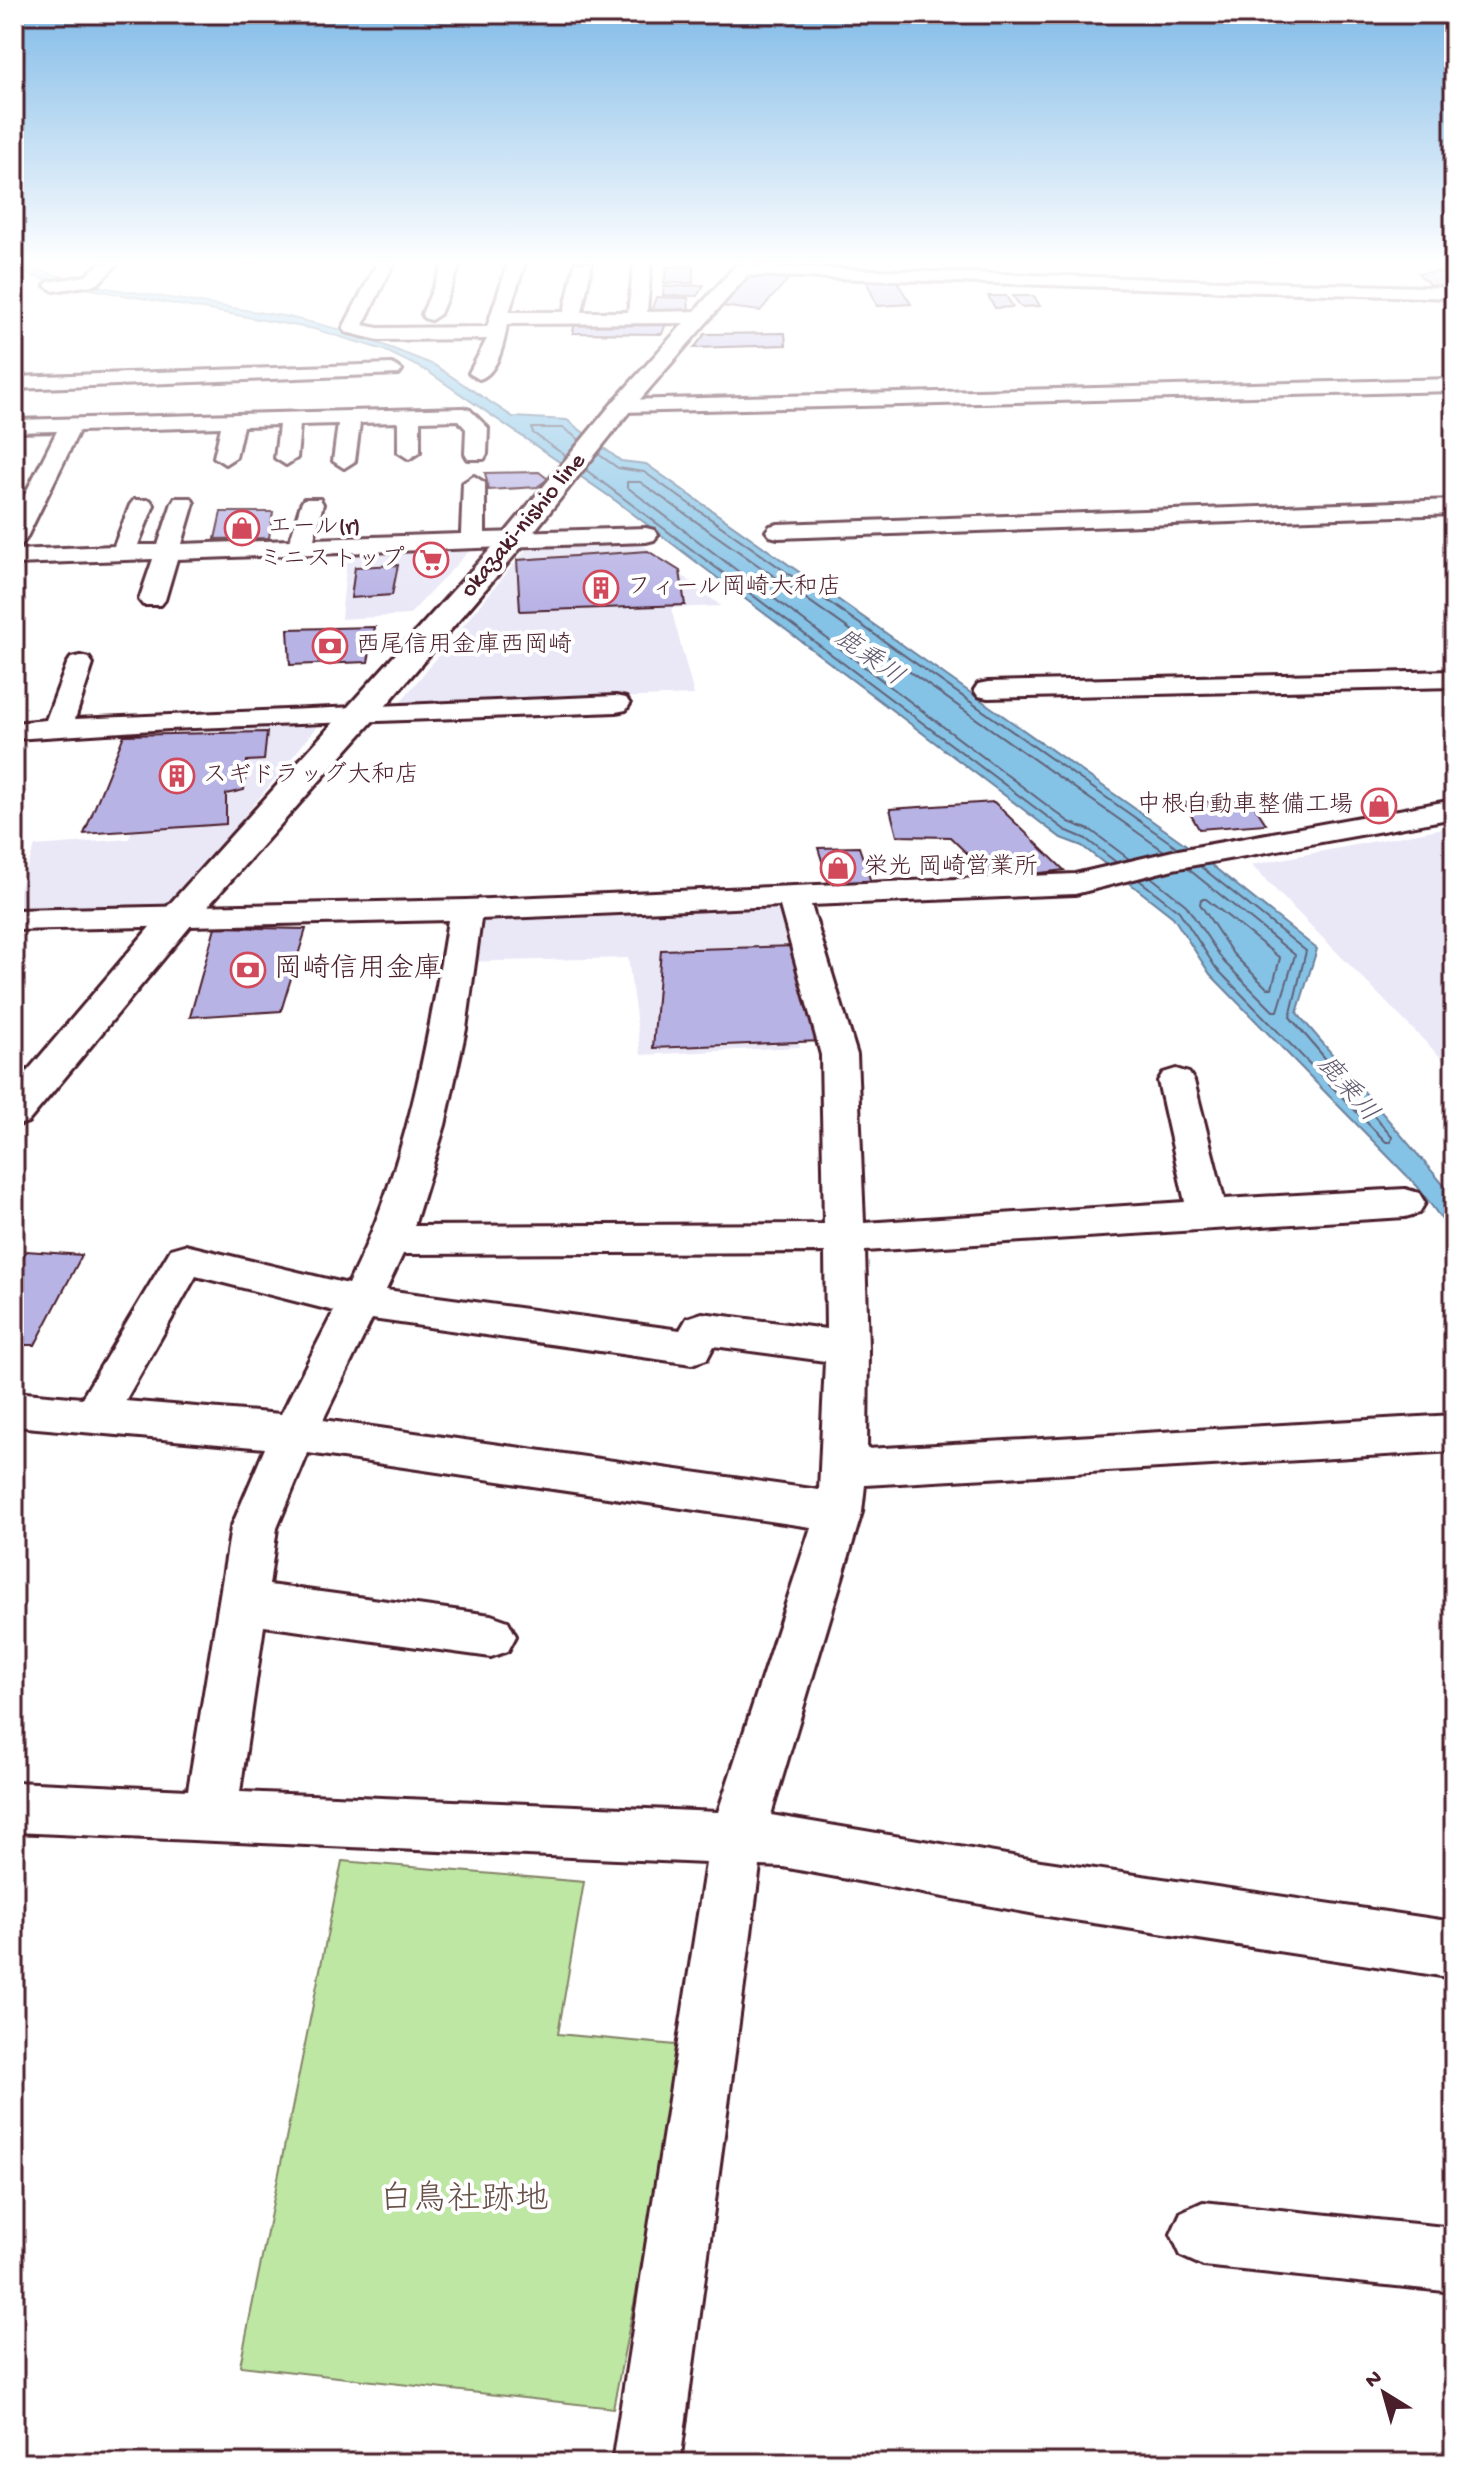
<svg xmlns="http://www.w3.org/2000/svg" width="1468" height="2477" font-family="'Gochi Hand','Klee One',sans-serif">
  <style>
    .built { fill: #eae8f7 }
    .green { fill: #bde7a3; stroke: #848367; stroke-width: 2 }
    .water { fill: #85c3e6; stroke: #6d819b; stroke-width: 2 }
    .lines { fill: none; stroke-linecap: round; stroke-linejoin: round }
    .shore { stroke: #626176; stroke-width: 2 }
    .building { fill: #b8b3e5; stroke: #4a1f2b; stroke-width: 2 }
    .minor-casing { stroke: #4a1f2b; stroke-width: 6 }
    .major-casing { stroke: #4a1f2b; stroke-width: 6 }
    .minor { fill: #fff; fill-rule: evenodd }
    .major { fill: #fff; fill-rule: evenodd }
    .labels { text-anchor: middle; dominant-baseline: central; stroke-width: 8; stroke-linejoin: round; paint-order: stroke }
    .far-street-label { font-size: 24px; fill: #4a1f2b; stroke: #fff }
    .far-poi-label { font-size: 24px; fill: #4a1f2b; stroke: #fff; text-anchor: start }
    .far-water-label { font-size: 26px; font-style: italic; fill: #5f586c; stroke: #fff }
    .poi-label { font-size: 28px; fill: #4a1f2b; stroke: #fff; text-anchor: start }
    .near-park-label { font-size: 34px; fill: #675149; stroke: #fff }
  </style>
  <rect width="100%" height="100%" fill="#fff"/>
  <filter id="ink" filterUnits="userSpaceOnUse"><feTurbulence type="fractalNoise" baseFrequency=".0125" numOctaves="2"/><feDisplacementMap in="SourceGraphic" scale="16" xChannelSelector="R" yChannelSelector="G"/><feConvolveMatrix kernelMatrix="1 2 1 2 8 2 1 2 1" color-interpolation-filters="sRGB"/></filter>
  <g filter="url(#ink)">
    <path class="built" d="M 637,540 L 721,606 L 671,608 L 694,695 L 397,706 L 533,541 Z
      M 348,547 L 473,547 L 409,615 L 341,619 Z
      M 321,722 L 168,910 L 14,913 L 14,903 L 35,846 L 129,839 L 161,734 Z
      M 1454,826 L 1454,1071 L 1251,865 Z
      M 781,906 L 800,1047 L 641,1055 L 628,958 L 458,962 L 464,919 Z"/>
    <path class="green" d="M 342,1861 L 584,1882 L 558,2034 L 686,2046 L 613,2408 L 240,2366 Z"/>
    <path class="water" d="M 14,263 L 95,286 L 289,317 L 350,332 L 434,365 L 513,417 L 567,420 L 621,461 L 646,464 L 1185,844 L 1317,949 L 1297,1013 L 1454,1197 L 1454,1236 L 1417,1186 L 1210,974 L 1173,917 L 1082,846 L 1061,838 L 616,501 L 427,371 L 384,350 L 314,329 L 51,282 L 14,269 Z"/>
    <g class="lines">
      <path class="shore" d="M 598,454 L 618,468 L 644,472 L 1178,848
        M 566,456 L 533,433 L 532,428 L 563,428 L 580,440
        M 586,470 L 1065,830 L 1086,839 L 1116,862
        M 1129,859 L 1092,831 L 1069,822 L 627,487 L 627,482 L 640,482 L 1164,851
        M 1151,877 L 1186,905 L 1224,962 L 1273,1011 L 1278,1011 L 1295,955 L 1187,868
        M 1139,880 L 1179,911 L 1216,968 L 1386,1142 L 1391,1142 L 1392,1137 L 1290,1017 L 1306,951 L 1200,866
        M 1201,899 L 1206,899 L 1280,958 L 1272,988 L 1267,988 L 1233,954 L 1200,904 Z"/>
    </g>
    <path class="building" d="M 693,266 L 693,283 L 664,283 L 667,267 Z
      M 1454,271 L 1454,293 L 1438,293 L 1418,273 Z
      M 751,273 L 790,277 L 760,311 L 721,306 Z
      M 895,279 L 911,304 L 877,306 L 866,280 Z
      M 704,285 L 697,296 L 663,295 L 664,287 Z
      M 988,296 L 1006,296 L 1013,307 L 995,308 Z
      M 1013,296 L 1034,296 L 1040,306 L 1021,307 Z
      M 656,297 L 688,298 L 689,311 L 651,312 Z
      M 575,321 L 667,321 L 662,334 L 573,333 Z
      M 785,333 L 786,345 L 694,348 L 705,334 Z
      M 539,472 L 548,479 L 537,487 L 489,490 L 485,473 Z
      M 221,512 L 273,512 L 269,538 L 215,539 Z
      M 648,551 L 680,571 L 685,605 L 520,611 L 517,560 Z
      M 398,565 L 392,595 L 351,598 L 355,567 Z
      M 375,627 L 368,662 L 290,665 L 288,629 Z
      M 267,732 L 264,760 L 247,761 L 244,790 L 226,794 L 226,824 L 84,834 L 124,735 Z
      M 1250,799 L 1266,824 L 1199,829 L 1184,803 Z
      M 994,802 L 1064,870 L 993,879 L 950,837 L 897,836 L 890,809 Z
      M 859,847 L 871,882 L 829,883 L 818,848 Z
      M 215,927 L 306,929 L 281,1011 L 190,1017 Z
      M 796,946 L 822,1041 L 653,1048 L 661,950 Z
      M 26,1251 L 82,1255 L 35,1345 L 14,1345 L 14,1276 Z"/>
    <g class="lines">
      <g class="minor-casing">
        <path id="minor" d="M 100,263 L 118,263 L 98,284 L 54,291 L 45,286 L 48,282 L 86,276 Z
          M 377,263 L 394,263 L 363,325 L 378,328 L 487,327 L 508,263 L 525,263 L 509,312 L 564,312 L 575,263 L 592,263 L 582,312 L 628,312 L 634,263 L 651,263 L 647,312 L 701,311 L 710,317 L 701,323 L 507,324 C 505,340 498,374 479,379 L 469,373 L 487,339 L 378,340 L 345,332 L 343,328 Z
          M 444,263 L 461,263 L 440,314 L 431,320 L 424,318 L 422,314 Z
          M 742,266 L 1454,288 L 1454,298 L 736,275 L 733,271 L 736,267 Z
          M 392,364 L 402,370 L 399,374 L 14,389 L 14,377 Z
          M 1454,379 L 1454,391 L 622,412 L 612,406 L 622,400 Z
          M 463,408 L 470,410 L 488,428 L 487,454 L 484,459 L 468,459 L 465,454 L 466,429 L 458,420 L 420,421 L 420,452 L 409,459 L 398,452 L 398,422 L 360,423 L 355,461 L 344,468 L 333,461 L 338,424 L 300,425 L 297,458 L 286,465 L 275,458 L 279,425 L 243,426 L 236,457 L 225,464 L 214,457 L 221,427 L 79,431 L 26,539 L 22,544 L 14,546 L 14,516 L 57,431 L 14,432 L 14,420 Z
          M 474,476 L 485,483 L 485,533 L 646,528 L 654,530 L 658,535 L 654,540 L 646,542 L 177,559 L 165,600 L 161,605 L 143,605 L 139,600 L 153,559 L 14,564 L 14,550 L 114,546 L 130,505 L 134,500 L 150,500 L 154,505 L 138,545 L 158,545 L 172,503 L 175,498 L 191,498 L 194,503 L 182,544 L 290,540 L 301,504 L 304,499 L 320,499 L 323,504 L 314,539 L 461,534 L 463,483 Z
          M 1454,500 L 1454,514 L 778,538 L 770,536 L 766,531 L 770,526 L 778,524 Z
          M 80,656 L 89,658 L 93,664 L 75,719 L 616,696 L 626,698 L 630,704 L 626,710 L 616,712 L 169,729 L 14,739 L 14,723 L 46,720 L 67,664 L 71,658 Z
          M 1454,671 L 1454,687 L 988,698 L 978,696 L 974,690 L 978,684 L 988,682 Z
          M 1454,800 L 1454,818 L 1173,869 L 1075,894 L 811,905 L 857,1055 L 864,1223 L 1185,1202 L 1158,1081 L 1163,1073 L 1176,1069 L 1189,1073 L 1194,1081 L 1224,1199 L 1405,1189 L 1419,1193 L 1425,1203 L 1419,1213 L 1405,1217 L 865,1251 L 868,1348 L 867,1449 L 1454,1415 L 1454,1451 L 865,1485 L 862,1512 L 771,1815 L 1041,1861 L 1454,1922 L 1454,1978 L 1041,1915 L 783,1867 L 760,1866 L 680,2463 L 612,2463 L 706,1863 L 14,1832 L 14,1782 L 188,1790 L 231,1528 L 265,1448 L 14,1426 L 14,1392 L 82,1398 L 171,1249 L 185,1245 L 348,1284 C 405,1171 428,1044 448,920 L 14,930 L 14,910 L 466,900 L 1075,874 L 1173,851 ZM 780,906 L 821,1055 L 824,1224 L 414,1226 L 445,1125 L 466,1029 L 481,919 ZM 825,1252 L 826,1329 L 702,1313 L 687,1318 L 680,1330 L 386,1290 L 403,1254 ZM 196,1276 L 334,1311 L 281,1414 L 125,1401 ZM 372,1319 L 692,1364 L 707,1359 L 714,1346 L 825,1361 L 819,1490 L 323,1420 ZM 308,1453 L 811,1527 L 718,1812 L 240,1792 L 264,1626 L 491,1657 L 508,1651 L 516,1636 L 508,1621 L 491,1615 L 269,1585 L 277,1528 Z
          M 1203,2202 L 1454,2228 L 1454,2292 L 1203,2266 L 1181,2256 L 1171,2234 L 1181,2212 Z"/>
      </g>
      <g class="major-casing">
        <path id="major" d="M 738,263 L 758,263 L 630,411 L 524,544 L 371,723 L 192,924 L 28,1122 L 14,1126 L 14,1087 L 166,908 L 506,532 L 614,401 Z"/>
      </g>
      <use href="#minor" class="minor"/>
      <use href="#major" class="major"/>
    </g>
  </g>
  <linearGradient id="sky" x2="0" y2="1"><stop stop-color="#80bae7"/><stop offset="0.43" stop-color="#fff"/><stop offset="1" stop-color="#fff" stop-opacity="0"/></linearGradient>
  <rect width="1468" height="609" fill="url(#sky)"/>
  <defs>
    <g id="shop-ring" transform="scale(1.8)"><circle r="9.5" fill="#fff" stroke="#d1495b" stroke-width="1.5"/><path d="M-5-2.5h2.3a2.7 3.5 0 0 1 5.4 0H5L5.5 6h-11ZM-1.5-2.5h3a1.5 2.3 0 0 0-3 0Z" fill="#d1495b"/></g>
    <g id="supermarket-ring" transform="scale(1.8)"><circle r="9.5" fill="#fff" stroke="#d1495b" stroke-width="1.5"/><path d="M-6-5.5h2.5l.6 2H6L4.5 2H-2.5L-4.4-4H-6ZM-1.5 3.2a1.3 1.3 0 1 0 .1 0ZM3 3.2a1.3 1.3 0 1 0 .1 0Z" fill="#d1495b"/></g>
    <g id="building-ring" transform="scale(1.8)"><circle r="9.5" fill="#fff" stroke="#d1495b" stroke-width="1.5"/><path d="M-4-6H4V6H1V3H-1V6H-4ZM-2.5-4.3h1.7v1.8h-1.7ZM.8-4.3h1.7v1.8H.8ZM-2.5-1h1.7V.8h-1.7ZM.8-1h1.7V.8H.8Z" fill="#d1495b"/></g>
    <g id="bank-ring" transform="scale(1.8)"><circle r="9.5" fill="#fff" stroke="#d1495b" stroke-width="1.5"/><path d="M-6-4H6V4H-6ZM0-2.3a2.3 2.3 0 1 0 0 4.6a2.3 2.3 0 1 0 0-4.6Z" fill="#d1495b"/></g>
  </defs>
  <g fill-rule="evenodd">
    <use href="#shop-ring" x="242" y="528"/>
    <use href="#supermarket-ring" x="431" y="560"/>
    <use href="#building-ring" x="601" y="588"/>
    <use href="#bank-ring" x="330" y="646"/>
    <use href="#building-ring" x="177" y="776"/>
    <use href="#shop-ring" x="1379" y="806"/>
    <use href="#shop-ring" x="838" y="868"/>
    <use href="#bank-ring" x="248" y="970"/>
  </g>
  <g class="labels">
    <g class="far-street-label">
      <text transform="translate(524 526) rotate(-50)">okazaki-nishio line</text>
    </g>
    <g class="far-poi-label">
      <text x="268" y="528">エール(r)</text>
      <text x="405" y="560" text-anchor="end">ミニストップ</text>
      <text x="627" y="588">フィール岡崎大和店</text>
      <text x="356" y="646">西尾信用金庫西岡崎</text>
      <text x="203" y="776">スギドラッグ大和店</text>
      <text x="1353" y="806" text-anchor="end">中根自動車整備工場</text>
      <text x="864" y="868">栄光 岡崎営業所</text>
    </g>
    <g class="far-water-label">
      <text transform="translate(868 659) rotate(36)">鹿乗川</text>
      <text transform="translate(1346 1090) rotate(49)">鹿乗川</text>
    </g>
    <g class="poi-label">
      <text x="274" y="970">岡崎信用金庫</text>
    </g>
    <g class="near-park-label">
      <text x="464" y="2202">白鳥社跡地</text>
    </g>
  </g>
  <rect width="1468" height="2477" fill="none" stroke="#fff" stroke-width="48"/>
  <rect x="24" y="24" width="1420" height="2429" fill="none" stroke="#4a1f2b" stroke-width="3" filter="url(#ink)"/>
  <g transform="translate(1384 2393) rotate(323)" stroke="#ffffff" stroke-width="6" paint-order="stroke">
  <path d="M0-6L14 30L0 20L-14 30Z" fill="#4a1f2b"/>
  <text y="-12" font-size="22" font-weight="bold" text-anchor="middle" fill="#4a1f2b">N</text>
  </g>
</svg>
